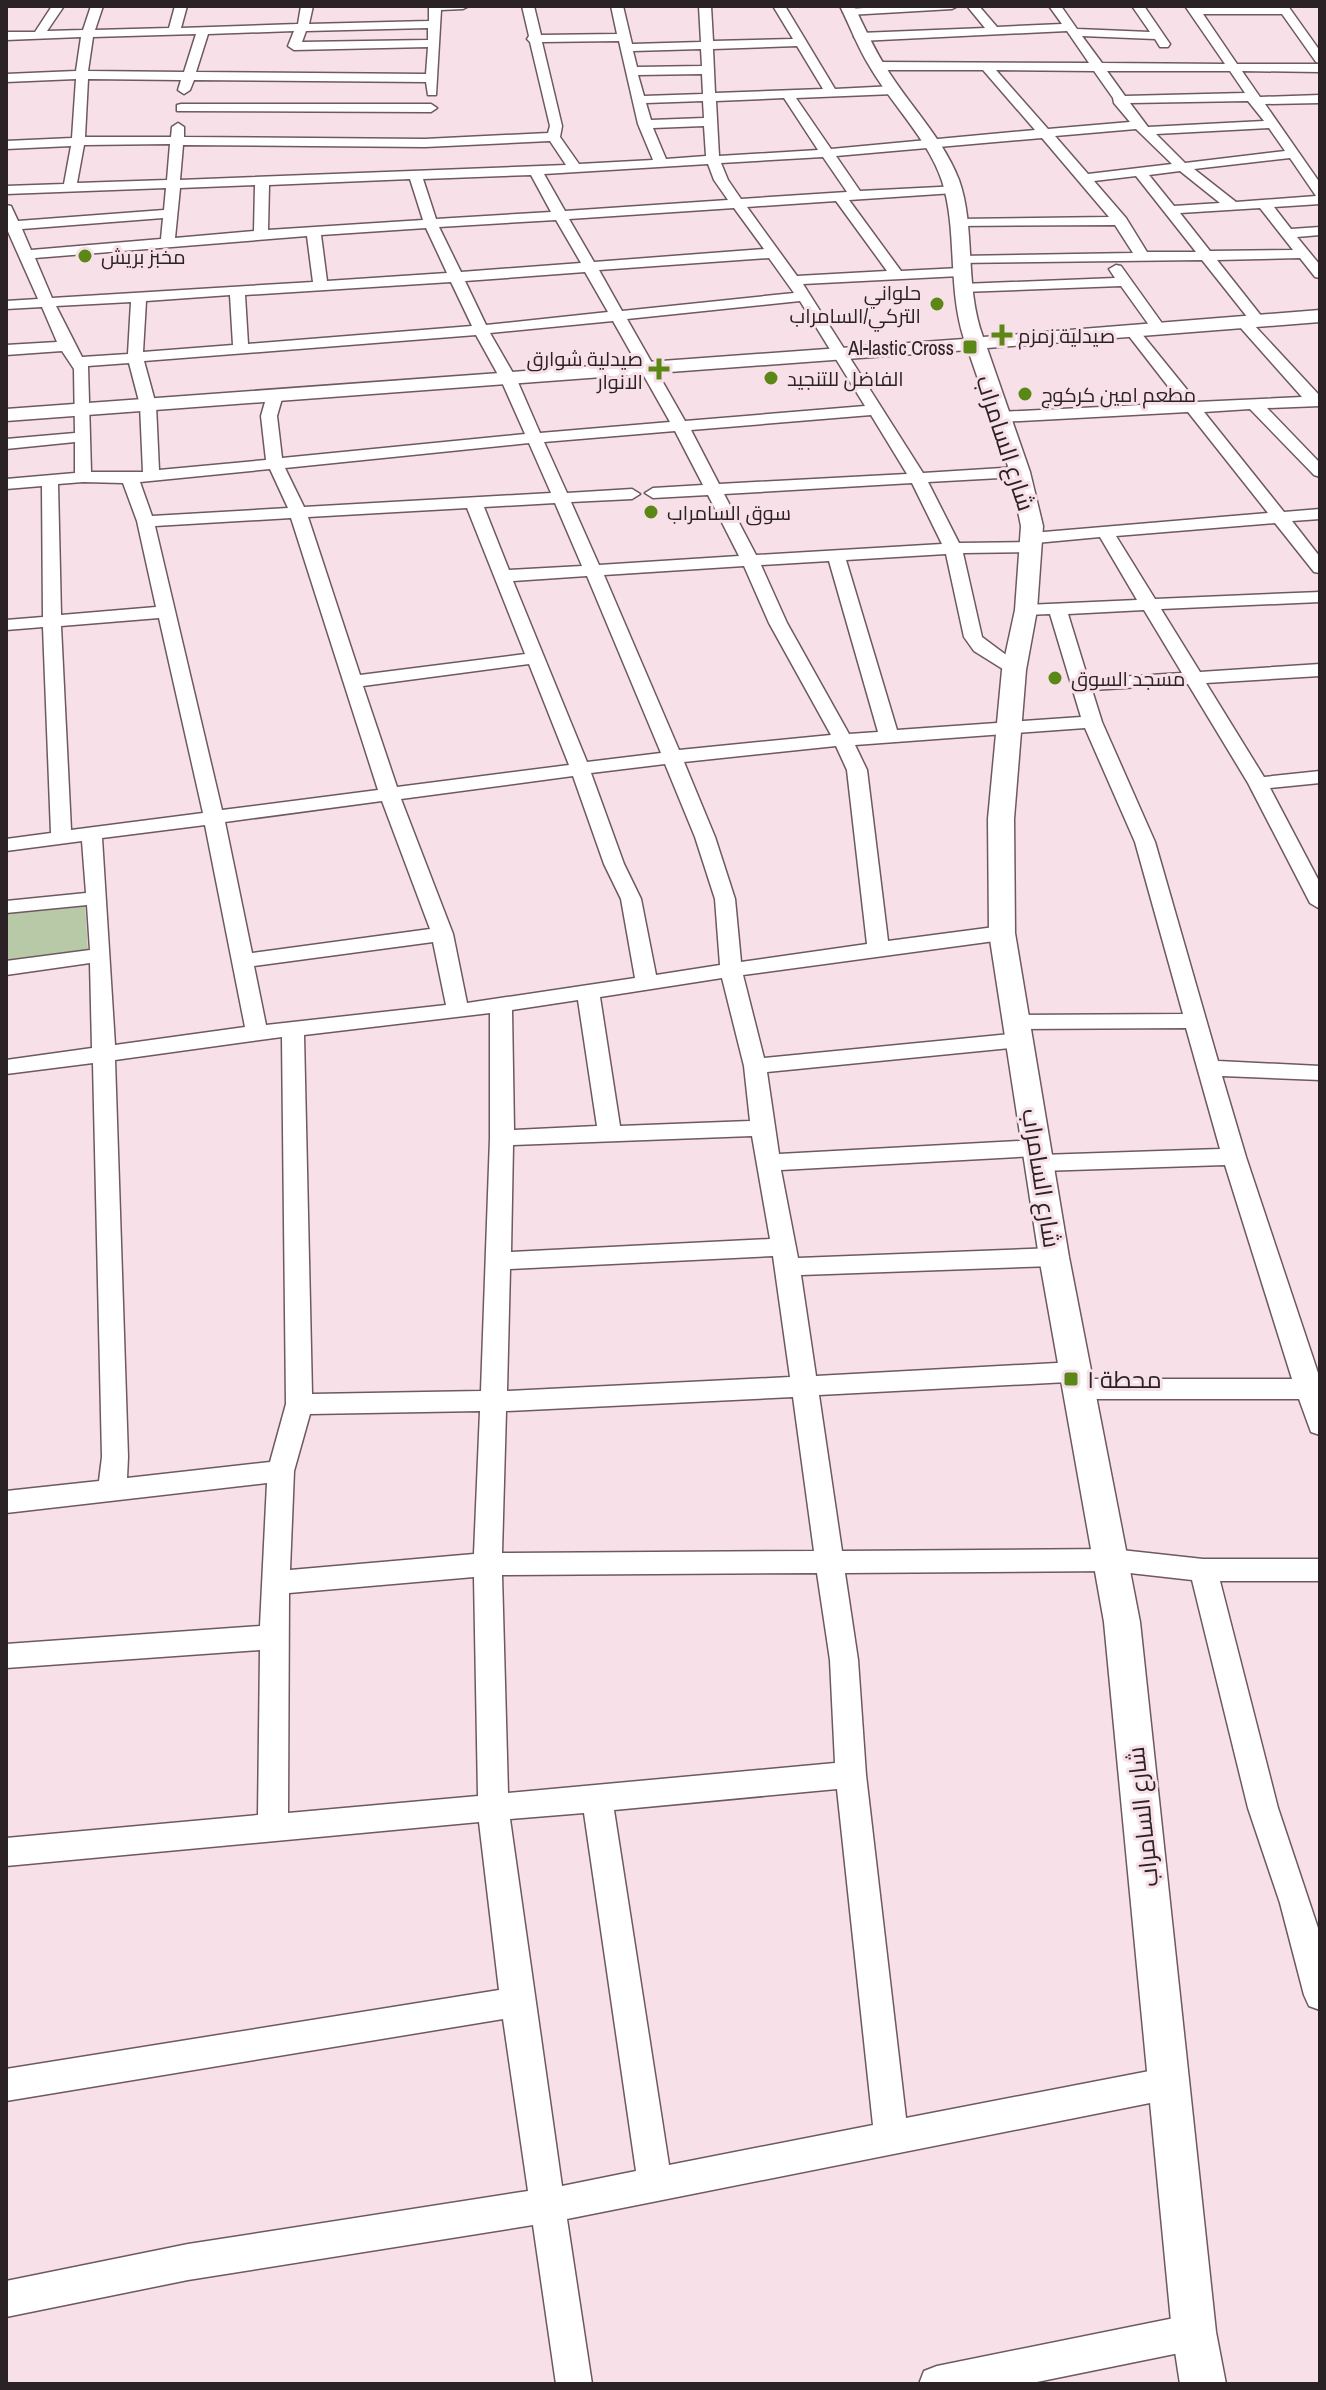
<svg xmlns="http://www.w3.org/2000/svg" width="1326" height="2390" font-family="'Archivo Narrow',Cairo,sans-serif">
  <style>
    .green { fill: #b7c9a6 }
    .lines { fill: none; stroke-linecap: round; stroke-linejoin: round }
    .minor-casing { stroke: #6d595f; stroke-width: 3 }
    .tertiary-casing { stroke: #6d595f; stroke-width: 3 }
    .minor { fill: #fff; fill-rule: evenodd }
    .tertiary { fill: #fff; fill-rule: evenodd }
    .poi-dot { fill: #5a8716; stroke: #f8e0e8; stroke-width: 3 }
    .labels { text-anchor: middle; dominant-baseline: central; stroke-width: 6; stroke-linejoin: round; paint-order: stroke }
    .far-poi-label { font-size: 20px; fill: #2a2224; stroke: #f8e0e8; text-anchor: start }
    .street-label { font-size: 24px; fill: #2a2224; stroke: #f8e0e8 }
    .poi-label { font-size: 24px; fill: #2a2224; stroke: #f8e0e8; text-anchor: start }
  </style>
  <rect width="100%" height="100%" fill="#f8e0e8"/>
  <path class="green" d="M 85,904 L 88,951 L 6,962 L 6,912 Z"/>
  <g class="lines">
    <g class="minor-casing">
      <path id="minor" d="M 52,6 L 64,6 L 47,31 L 83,30 L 91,6 L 103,6 L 95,30 L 169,28 L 175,6 L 187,6 L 181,28 L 298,24 L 301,6 L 313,6 L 309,24 L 429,21 L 429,6 L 469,6 L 463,9 L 441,10 L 436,95 L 428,95 L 426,82 L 194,80 L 190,90 L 184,94 L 178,90 L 181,80 L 88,79 L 85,137 L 171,137 L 172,127 L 178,123 L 184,127 L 184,137 L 425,139 L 548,133 L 550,126 L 530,42 L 527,39 L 529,36 L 522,6 L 534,6 L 541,35 L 617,34 L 611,6 L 623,6 L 632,44 L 701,42 L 699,6 L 711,6 L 713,41 L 793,39 L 773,6 L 785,6 L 835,89 L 894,86 L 900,90 L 894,94 L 796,98 L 831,149 L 1035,130 L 983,70 L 877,70 L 871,66 L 877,62 L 1089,63 L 1067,31 L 860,41 L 854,37 L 860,33 L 985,28 L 967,6 L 979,6 L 997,27 L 1062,24 L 1049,6 L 1061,6 L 1077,29 L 1150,32 L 1132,6 L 1144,6 L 1170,44 L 1168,47 L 1160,47 L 1155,39 L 1082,36 L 1102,63 L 1225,64 L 1185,6 L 1288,6 L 1320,51 L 1320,63 L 1316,62 L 1282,14 L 1203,14 L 1237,64 L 1320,64 L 1320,72 L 1242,71 L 1260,97 L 1320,95 L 1320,103 L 1265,104 L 1320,183 L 1320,204 L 1274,207 L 1291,229 L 1320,227 L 1320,235 L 1297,237 L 1320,265 L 1320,278 L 1315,277 L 1300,258 L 1217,260 L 1266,322 L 1264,325 L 1254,325 L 1320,396 L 1320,406 L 1267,408 L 1320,463 L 1320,477 L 1314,475 L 1250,409 L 1204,412 L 1284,512 L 1320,509 L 1320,519 L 1292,521 L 1320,557 L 1320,573 L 1314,572 L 1275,523 L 1116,536 L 1155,599 L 1320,592 L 1320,602 L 1161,609 L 1200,672 L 1320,664 L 1320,676 L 1206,683 L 1264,777 L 1320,771 L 1320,783 L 1270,788 L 1320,883 L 1320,909 L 1310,903 L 1248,783 L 1188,684 L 1092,690 L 1102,722 L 1155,842 L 1218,1061 L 1320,1066 L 1320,1080 L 1222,1076 L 1246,1157 L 1320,1379 L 1320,1435 L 1311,1432 L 1299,1399 L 1077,1399 L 1068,1396 L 1064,1389 L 1068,1382 L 819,1395 L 842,1551 L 1112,1549 L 1203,1559 L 1320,1559 L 1320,1581 L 1220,1581 L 1278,1808 L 1320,1934 L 1320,2010 L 1309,2006 L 1304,1995 L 1280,1903 L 1248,1808 L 1192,1580 L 1112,1571 L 845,1573 L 858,1660 L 866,1775 L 906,2118 L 1170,2067 L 1182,2072 L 1187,2083 L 1182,2094 L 1170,2099 L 567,2219 L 592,2384 L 556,2384 L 533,2225 L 188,2280 L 6,2317 L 6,2281 L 188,2244 L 528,2191 L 503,2019 L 6,2101 L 6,2069 L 499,1990 L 479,1822 L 6,1866 L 6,1838 L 258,1815 L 260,1650 L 6,1668 L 6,1644 L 260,1626 L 267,1483 L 6,1513 L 6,1491 L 99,1481 L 102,1457 L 93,1063 L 6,1074 L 6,1060 L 92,1048 L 90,963 L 6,975 L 6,961 L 90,950 L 87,905 L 6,913 L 6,901 L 86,893 L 82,841 L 6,851 L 6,839 L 51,833 L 43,627 L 6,630 L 6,620 L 43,617 L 42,486 L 6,489 L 6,479 L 75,473 L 75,442 L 6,449 L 6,439 L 75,433 L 74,369 L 62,351 L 6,355 L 6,345 L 57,342 L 42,307 L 6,309 L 6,301 L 38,299 L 6,227 L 6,205 L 11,206 L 18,221 L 164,210 L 166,188 L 6,194 L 6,186 L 64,184 L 71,146 L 6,149 L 6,141 L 72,138 L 76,79 L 6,82 L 6,74 L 76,71 L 81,37 L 6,40 L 6,32 L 35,32 ZM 428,28 L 428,40 L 302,42 L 306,31 ZM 294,31 L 288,46 L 294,50 L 428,47 L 426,74 L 196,72 L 208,34 ZM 196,34 L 184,72 L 88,71 L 93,37 ZM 619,41 L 638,124 L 653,160 L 579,164 L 560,137 L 562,126 L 542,42 ZM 797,46 L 823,89 L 715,93 L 713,49 ZM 701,49 L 702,66 L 637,67 L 633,51 ZM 996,70 L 1094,71 L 1113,98 L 1114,103 L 1130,122 L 1048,129 ZM 1107,71 L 1230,71 L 1245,93 L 1125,96 ZM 702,74 L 703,94 L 644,96 L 638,75 ZM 784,98 L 818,150 L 719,156 L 716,101 ZM 703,101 L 704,118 L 651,120 L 646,103 ZM 1248,101 L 1264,121 L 1148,127 L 1130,103 ZM 704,126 L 706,156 L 666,159 L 653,128 ZM 1269,128 L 1285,151 L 1185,163 L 1156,134 ZM 1136,129 L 1172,164 L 1088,174 L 1055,136 ZM 1042,138 L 1109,217 L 958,219 L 953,220 L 953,226 L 1115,225 L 1133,253 L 960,256 L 955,257 L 955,263 L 1202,260 L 1252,323 L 1239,320 L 1239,326 L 1302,397 L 1197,402 L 1137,328 L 1132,327 L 1125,331 L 1181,403 L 1000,412 L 992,417 L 1000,422 L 1188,412 L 1268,513 L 1032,533 L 1023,538 L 1027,542 L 959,543 L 928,482 L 1020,477 L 1028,472 L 1020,467 L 923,473 L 803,284 L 960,276 L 967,272 L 960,268 L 901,271 L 849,200 L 954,193 L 959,192 L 959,186 L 860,191 L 836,156 ZM 550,141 L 566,165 L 180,180 L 183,145 L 425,147 ZM 170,144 L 167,180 L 77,183 L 84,145 ZM 823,157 L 847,192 L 741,199 L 728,180 L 721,163 ZM 1290,158 L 1316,196 L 1236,202 L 1194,169 ZM 708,164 L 714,180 L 728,200 L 565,211 L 544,174 ZM 1180,171 L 1220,203 L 1174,206 L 1149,175 ZM 531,175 L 551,212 L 436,219 L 423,179 ZM 1136,176 L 1196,252 L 1147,252 L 1126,218 L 1094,181 ZM 410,179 L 423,220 L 268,230 L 269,185 ZM 255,185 L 254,231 L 175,238 L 180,188 ZM 836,201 L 887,271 L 797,276 L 747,207 ZM 734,208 L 764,249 L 594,262 L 569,219 ZM 1260,208 L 1293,250 L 1210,251 L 1180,213 ZM 163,218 L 161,239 L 31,250 L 22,229 ZM 556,220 L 581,263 L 461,272 L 439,227 ZM 426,228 L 447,273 L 327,281 L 321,235 ZM 307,236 L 313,282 L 52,298 L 35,258 ZM 769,258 L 794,293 L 622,311 L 599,270 ZM 585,272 L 608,312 L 486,325 L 465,281 ZM 451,282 L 472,326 L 248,344 L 245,295 ZM 230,295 L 233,345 L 143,352 L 146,301 ZM 800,301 L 865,406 L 685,421 L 627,319 ZM 131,302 L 128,354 L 82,357 L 56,306 ZM 613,321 L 670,422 L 540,433 L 517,380 L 490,333 ZM 476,335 L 501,380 L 525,434 L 282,458 L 277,416 L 283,395 L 275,390 L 267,395 L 261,416 L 266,460 L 159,470 L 156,405 L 144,361 ZM 129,363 L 140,405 L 143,472 L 91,472 L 88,366 ZM 871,415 L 907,474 L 719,484 L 691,430 ZM 675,431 L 703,485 L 653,488 L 645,493 L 653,498 L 708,495 L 739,556 L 599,565 L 571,502 L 632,499 L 640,494 L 632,489 L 567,493 L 544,442 ZM 529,443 L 551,493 L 304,507 L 285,468 ZM 270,469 L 288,508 L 152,516 L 140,482 ZM 83,482 L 123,483 L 137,521 L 156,607 L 61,615 L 58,484 ZM 912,483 L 942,544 L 756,555 L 724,494 ZM 555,503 L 582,566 L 509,570 L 484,507 ZM 467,508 L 525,654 L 360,675 L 308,517 ZM 291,518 L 378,790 L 222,810 L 155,526 ZM 1100,537 L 1137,600 L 1026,605 L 1017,610 L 1026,615 L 1050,614 L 1081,717 L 897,730 L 846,560 L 946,554 L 964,637 L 974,651 L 1014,676 L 1023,670 L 1021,666 L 982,637 L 963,553 L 1032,552 L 1041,547 L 1036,543 ZM 829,561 L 878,732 L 849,734 L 787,623 L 761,565 ZM 744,566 L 769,623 L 831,735 L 679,750 L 604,575 ZM 587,576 L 661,753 L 587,762 L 513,581 ZM 1144,610 L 1182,673 L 1088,679 L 1068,614 ZM 159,618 L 203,813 L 71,830 L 61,626 ZM 529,664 L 569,765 L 397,787 L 363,686 ZM 1085,728 L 1135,842 L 1183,1014 L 1017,1015 L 1009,1017 L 1006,1022 L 1009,1027 L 1017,1029 L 1186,1028 L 1220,1149 L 1041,1155 L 1049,1148 L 1045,1142 L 1037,1140 L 779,1154 L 767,1072 L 1020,1047 L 1028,1045 L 1031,1040 L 1028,1035 L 1020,1033 L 764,1058 L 743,975 L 1002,940 L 1013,933 L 1002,926 L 888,941 L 867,770 L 855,745 ZM 836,746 L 847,770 L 867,944 L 741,962 L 735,899 L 715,837 L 684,762 ZM 665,764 L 695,837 L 715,899 L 720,965 L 656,975 L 641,899 L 624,864 L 591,773 ZM 573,776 L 604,864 L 621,899 L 635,978 L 467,1003 L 453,934 L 401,799 ZM 382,801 L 430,929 L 252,953 L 225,822 ZM 205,825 L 245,1027 L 115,1045 L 102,838 ZM 433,942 L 446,1005 L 266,1025 L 254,966 ZM 722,978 L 744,1066 L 750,1121 L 620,1126 L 600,997 ZM 578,1000 L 597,1126 L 514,1130 L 512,1010 ZM 490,1013 L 490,1138 L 481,1391 L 312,1394 L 304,1035 ZM 282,1037 L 286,1404 L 270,1462 L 127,1478 L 128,1457 L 115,1060 ZM 752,1136 L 770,1239 L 511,1252 L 513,1145 ZM 1036,1156 L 1028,1163 L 1032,1169 L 1040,1171 L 1225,1165 L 1292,1379 L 1083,1379 L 1088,1372 L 1084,1365 L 1075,1362 L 816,1376 L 801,1275 L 1054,1266 L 1063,1263 L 1066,1257 L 1063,1251 L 1054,1248 L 798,1258 L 781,1170 ZM 773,1256 L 790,1377 L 507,1391 L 510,1269 ZM 793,1397 L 814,1551 L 502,1553 L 506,1411 ZM 480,1411 L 474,1554 L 290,1570 L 294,1471 L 310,1414 ZM 817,1573 L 830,1660 L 835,1763 L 508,1793 L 502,1575 ZM 474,1577 L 478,1796 L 288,1813 L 289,1593 ZM 837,1789 L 873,2125 L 669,2165 L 614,1810 ZM 584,1813 L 636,2171 L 562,2186 L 510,1819 Z
        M 892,6 L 958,6 L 952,9 L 849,15 L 843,12 L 849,9 Z
        M 181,104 L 431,104 L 437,108 L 431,112 L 177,111 L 177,105 Z
        M 1116,265 L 1121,266 L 1164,326 L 1164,332 L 1154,332 L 1121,286 L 962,292 L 955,288 L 962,284 L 1115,278 L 1109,269 Z
        M 1194,2314 L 1207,2319 L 1212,2332 L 1207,2345 L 1194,2350 L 1027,2384 L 919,2384 L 924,2371 L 937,2366 Z"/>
    </g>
    <g class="tertiary-casing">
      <path id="tertiary" d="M 840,6 L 854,6 C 864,26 873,47 885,66 C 908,104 943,138 959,180 C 976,228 964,286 983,337 L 1320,310 L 1320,322 L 987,348 L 1030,472 L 1043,526 L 1037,610 L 1026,670 L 1014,819 L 1015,933 L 1069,1257 L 1140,1622 L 1216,2332 L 1226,2384 L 1180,2384 L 1172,2332 L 1104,1622 L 1039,1257 L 989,933 L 988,819 L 1002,670 L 1015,610 L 1021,526 L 1010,472 L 968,350 L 6,421 L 6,409 L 964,339 C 947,286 958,231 942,181 C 928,139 892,105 870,67 C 858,48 850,26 840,6 Z"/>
    </g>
    <use href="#minor" class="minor"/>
    <use href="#tertiary" class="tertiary"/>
  </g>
  <g class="poi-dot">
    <circle cx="85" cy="256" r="8"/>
    <circle cx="937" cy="304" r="8"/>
    <path d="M998 323h8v8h8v8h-8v8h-8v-8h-8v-8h8z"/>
    <rect x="962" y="339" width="16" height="16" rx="4"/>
    <path d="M655 357h8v8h8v8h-8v8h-8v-8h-8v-8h8z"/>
    <circle cx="771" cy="378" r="8"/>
    <circle cx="1025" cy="394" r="8"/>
    <circle cx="651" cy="512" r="8"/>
    <circle cx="1055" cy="678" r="8"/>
    <rect x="1063" y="1371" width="16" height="16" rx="4"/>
  </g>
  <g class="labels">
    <g class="far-poi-label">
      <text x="101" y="256">مخبز بريش</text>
      <text x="921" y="292" text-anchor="end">حلواني<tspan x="921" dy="23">التركي/السامراب</tspan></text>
      <text x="1018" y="335">صيدلية زمزم</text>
      <text x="954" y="347" text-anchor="end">Al-lastic Cross</text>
      <text x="643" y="358" text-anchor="end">صيدلية شوارق<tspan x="643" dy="23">الانوار</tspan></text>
      <text x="787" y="378">الفاضل للتنجيد</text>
      <text x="1041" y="394">مطعم امين كركوج</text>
      <text x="667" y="512">سوق السامراب</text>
      <text x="1071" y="678">مسجد السوق</text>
    </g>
    <g class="street-label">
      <text transform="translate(1006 443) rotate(72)">شارع السامراب</text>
      <text transform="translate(1042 1178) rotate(81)">شارع السامراب</text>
      <text transform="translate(1142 1817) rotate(-96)">شارع السامراب</text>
    </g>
    <g class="poi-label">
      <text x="1087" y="1379">محطة ١</text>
    </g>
  </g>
  <rect width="1326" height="2390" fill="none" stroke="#2a2224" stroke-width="16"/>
</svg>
